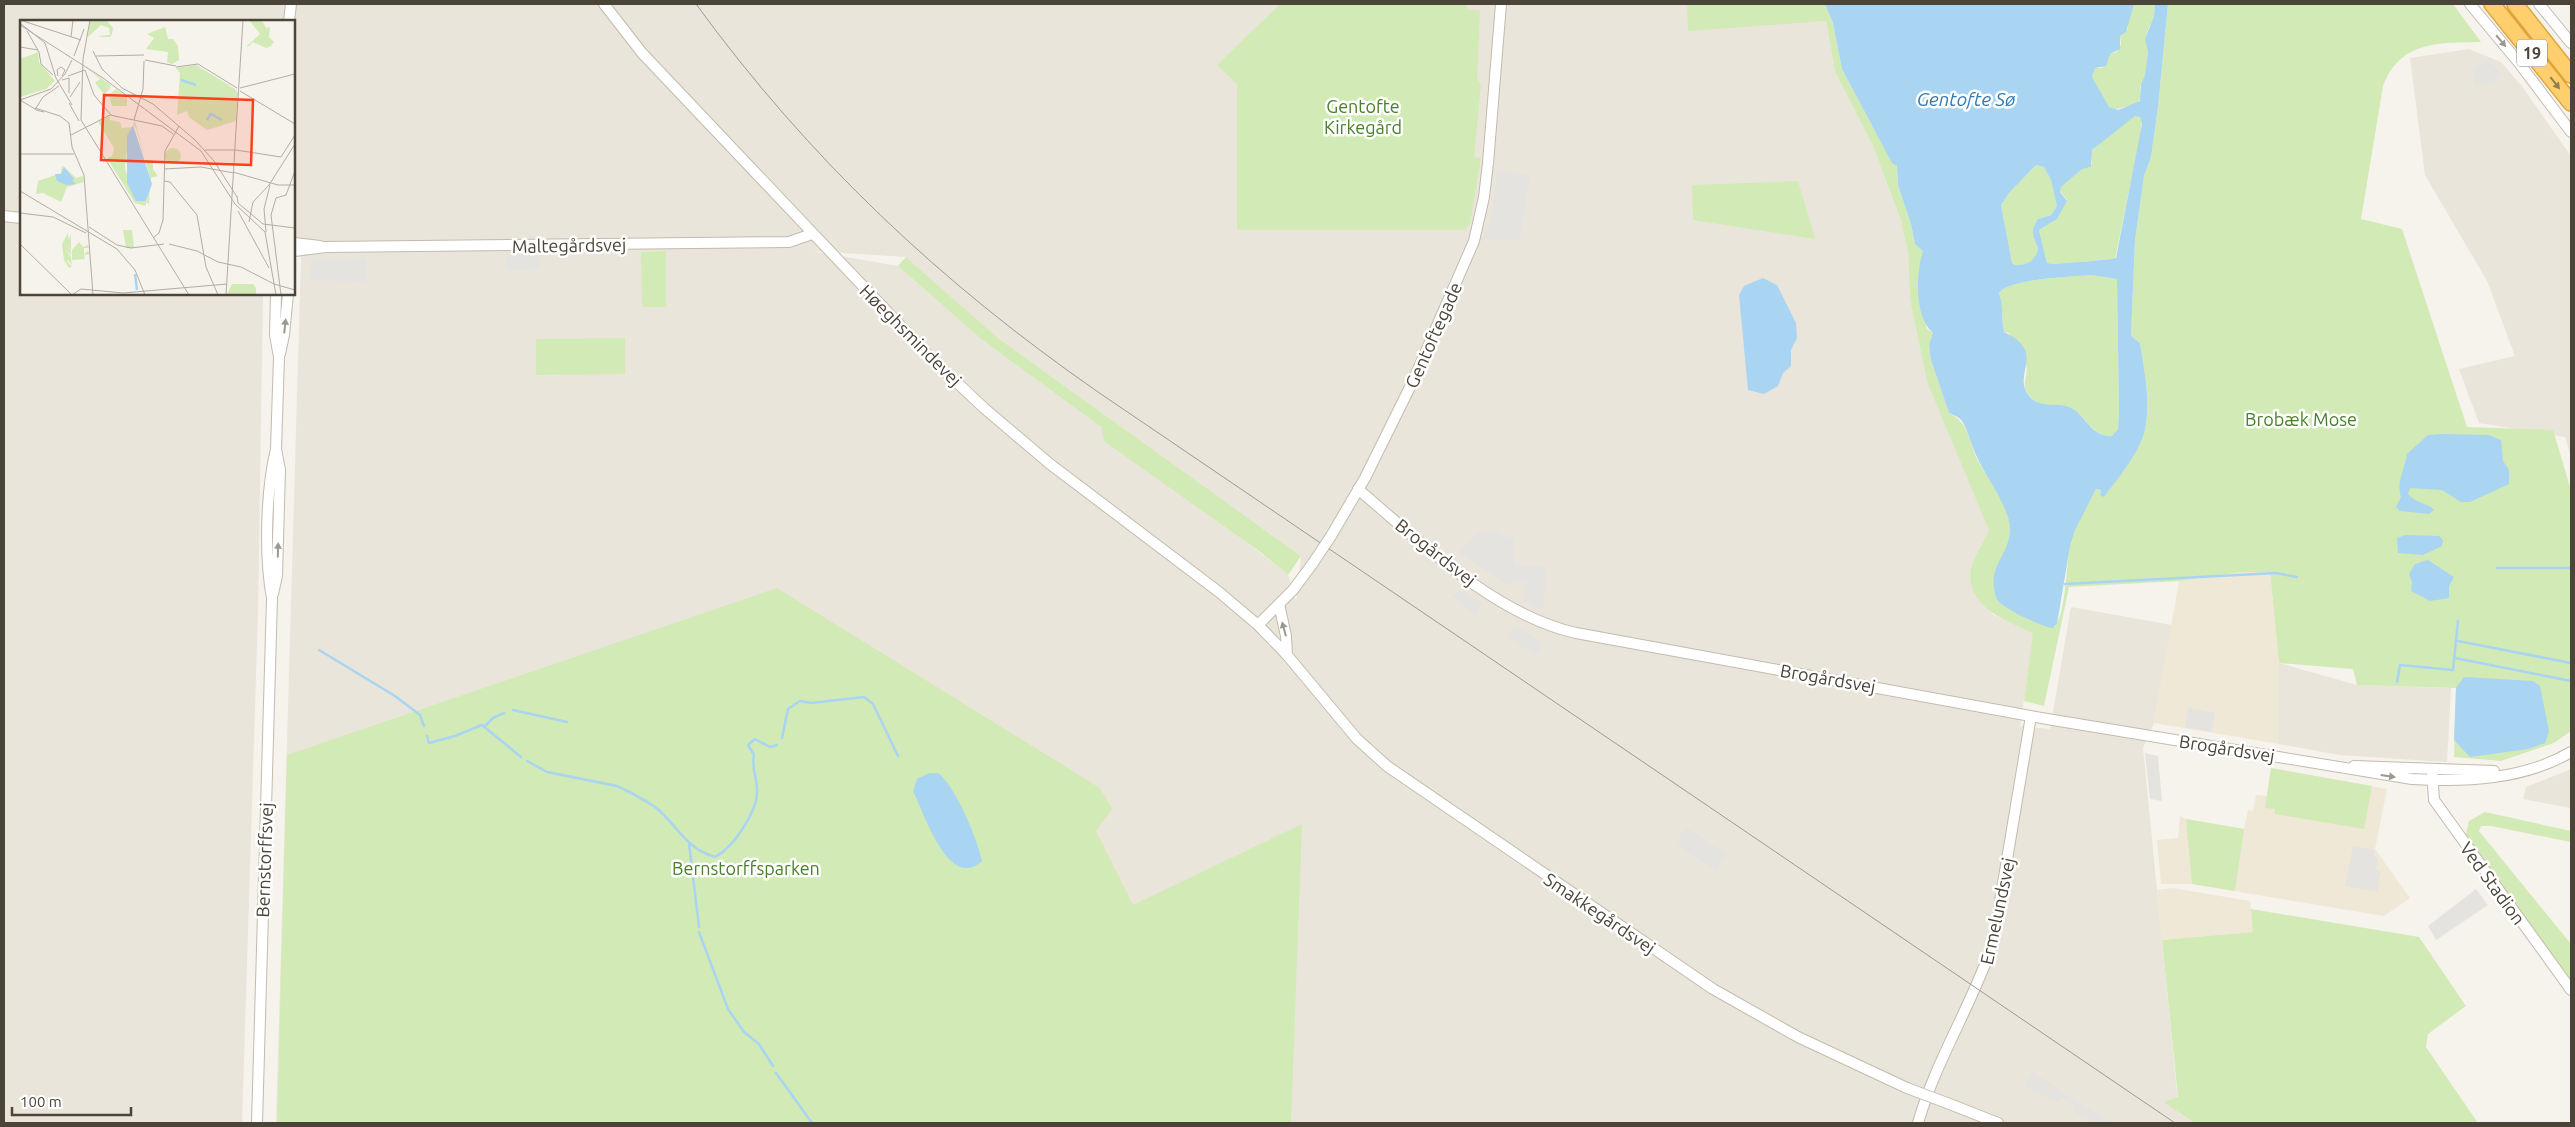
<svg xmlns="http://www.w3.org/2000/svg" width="2575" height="1127" font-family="Ubuntu,sans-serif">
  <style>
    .residential { fill: #eae5da; fill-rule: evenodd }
    .education { fill: #efe8d6 }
    .green { fill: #d2eab5 }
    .parking { fill: #e5e3e0 }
    .water { fill: #a9d4f2; fill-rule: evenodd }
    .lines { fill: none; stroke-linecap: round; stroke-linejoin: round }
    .stream { stroke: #a9d4f2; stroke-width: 2.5 }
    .tertiary-casing { stroke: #c2bbae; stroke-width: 12 }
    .motorway-casing { stroke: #e0a43c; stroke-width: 18 }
    .tertiary { stroke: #fff; stroke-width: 10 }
    .motorway { stroke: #ffcf6e; stroke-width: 15 }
    .tram { stroke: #9a9a9a; stroke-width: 1 }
    .tertiary-bridge-casing { stroke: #c2bbae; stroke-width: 12; stroke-linecap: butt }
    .tertiary-bridge { stroke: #fff; stroke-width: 10 }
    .oneway { fill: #9c9892 }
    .oneway2 { fill: #937c4e }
    .labels { text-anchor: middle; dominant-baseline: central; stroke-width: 5; stroke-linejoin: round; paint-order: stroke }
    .shield { fill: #fff; stroke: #817c74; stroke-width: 1 }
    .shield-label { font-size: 16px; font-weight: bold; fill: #4b4439 }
    .park-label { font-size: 18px; fill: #4a7f2a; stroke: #fff }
    .street-label { font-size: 18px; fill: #4b4439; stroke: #fff }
    .water-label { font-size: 19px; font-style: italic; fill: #2e7ab2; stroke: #fff }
    .inset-river { fill: none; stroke: #a9d4f2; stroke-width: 2.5 }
    .inset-road { fill: none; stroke: #b2ada4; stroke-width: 1 }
    .view { fill: #fc3f1d; fill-opacity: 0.15; stroke: #fc3f1d; stroke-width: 2.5 }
    .inset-edge { fill: none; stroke: #4b4439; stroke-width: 2.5 }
  </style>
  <rect width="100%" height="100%" fill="#f6f3ec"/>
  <path class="residential" d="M 4,4 L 1820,4 L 1826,21 L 1835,72 L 1873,146 L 1901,221 L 1908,253 L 1910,300 L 1927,382 L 1990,530 L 1971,568 L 1993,615 L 2034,632 L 2020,726 L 2050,729 L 2071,607 L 2172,625 L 2154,723 L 2143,748 L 2179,1113 L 2194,1123 L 276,1123 L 301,257 L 294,257 L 294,21 L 21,21 L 21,294 L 263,294 L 258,612 L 242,1123 L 4,1123 ZM 812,251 L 906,257 L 998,338 L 1301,556 L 1296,601 L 1288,575 L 1101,427 L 981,339 L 898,266 Z
    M 2469,49 L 2501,62 L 2521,85 L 2571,156 L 2571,457 L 2565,437 L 2479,423 L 2459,369 L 2515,356 L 2487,281 L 2425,175 L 2410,58 Z
    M 2279,663 L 2357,685 L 2451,688 L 2447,762 L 2339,755 L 2279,744 Z
    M 2571,769 L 2571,808 L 2523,799 L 2526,787 Z"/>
  <path class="education" d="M 2241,572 L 2270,572 L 2279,663 L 2279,744 L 2154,723 L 2179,581 Z
    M 2271,768 L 2387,789 L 2375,849 L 2410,898 L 2384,916 L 2192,884 L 2161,884 L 2157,840 L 2178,838 L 2180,816 L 2186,819 L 2244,829 L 2248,810 L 2253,811 L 2256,795 L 2267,796 Z
    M 2173,888 L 2250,901 L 2254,932 L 2162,940 L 2157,890 Z"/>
  <path class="green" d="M 1280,4 L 1467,4 L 1467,9 L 1480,11 L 1477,78 L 1481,86 L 1474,157 L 1481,158 L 1470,224 L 1464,230 L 1237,230 L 1237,84 L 1217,65 Z
    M 1687,4 L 1825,4 L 1833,23 L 1842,69 L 1892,162 L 1897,166 L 1898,185 L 1911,224 L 1915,244 L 1924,251 C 1914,278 1921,302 1927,329 L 1933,333 L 1929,345 L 1931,360 L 1949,413 C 1968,422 1969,439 1976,457 C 1986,478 2008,501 2010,526 C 2013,560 1970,591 2016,612 C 2030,619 2040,624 2055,627 C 2066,612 2066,566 2070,546 C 2074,526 2087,507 2096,489 L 2101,490 L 2100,494 L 2104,496 C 2119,475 2143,450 2146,424 C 2150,397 2144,369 2140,343 L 2131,336 L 2135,240 L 2144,176 L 2151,157 L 2158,107 L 2168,4 L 2453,4 L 2481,42 C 2439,43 2401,40 2383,86 L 2361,219 L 2402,229 L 2467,427 L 2553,430 L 2571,490 L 2571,731 L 2554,743 L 2501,761 L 2454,757 L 2456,688 L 2357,685 L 2353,669 L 2279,663 L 2270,572 L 2241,572 L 2179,581 L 2069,587 L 2044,706 L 2024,701 L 2033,633 C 2007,621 1965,607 1971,569 C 1974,556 1984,542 1989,530 L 1927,382 L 1910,300 L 1908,253 L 1901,221 L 1873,146 L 1835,72 L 1826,21 L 1688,31 Z
    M 2134,4 L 2155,4 L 2154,16 L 2146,35 L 2148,52 L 2145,75 L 2140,87 L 2141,98 L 2136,104 L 2113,110 C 2107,107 2093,84 2092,77 L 2095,68 L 2102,68 L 2110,54 L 2117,52 L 2121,44 L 2120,36 L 2128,28 L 2127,22 Z
    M 2135,116 L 2139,116 L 2142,119 L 2140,137 L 2115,259 L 2054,264 L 2047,263 L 2039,230 L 2057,219 L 2067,200 L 2060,191 L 2061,187 L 2083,168 L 2089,168 L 2092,163 L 2091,152 L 2102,140 Z
    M 2036,165 L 2044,167 L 2051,180 L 2057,206 L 2051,215 L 2038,219 C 2030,232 2034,236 2038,249 C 2035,261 2027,265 2015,265 L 2012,263 L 2001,205 L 2009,193 Z
    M 1798,181 L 1815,239 L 1693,220 L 1692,185 Z
    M 666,251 L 666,307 L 642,307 L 641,252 Z
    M 906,257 L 998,338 L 1301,556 L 1288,575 L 1259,551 L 1104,441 L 1101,427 L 981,339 L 898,266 Z
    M 2091,275 L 2117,279 L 2119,412 L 2118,429 L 2112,436 C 2092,437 2087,416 2071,409 C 2055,400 2043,412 2029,395 C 2021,386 2027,377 2027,368 C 2025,358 2014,343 2009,333 L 2004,332 C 2001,318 2004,306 1999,293 C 2009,278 2072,277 2091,275 Z
    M 625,338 L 625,374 L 536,375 L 536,339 Z
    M 777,588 L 1100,788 L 1112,809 L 1096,831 L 1133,905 L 1302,824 L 1291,1123 L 277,1123 L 287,755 Z
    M 2271,768 L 2372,786 L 2364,829 L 2275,814 L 2275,809 L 2265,808 Z
    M 2485,812 L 2571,831 L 2571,842 L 2491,826 L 2481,826 L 2479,831 L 2571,944 L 2571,980 L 2468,840 L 2466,834 L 2469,821 Z
    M 2186,819 L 2244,829 L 2235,891 L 2192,884 Z
    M 2251,909 L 2419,937 L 2466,1006 L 2428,1034 L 2426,1047 L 2478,1123 L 2194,1123 L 2164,1102 L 2178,1097 L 2162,940 L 2253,932 Z"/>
  <path class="parking" d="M 2487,59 L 2502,74 L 2492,83 L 2475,86 L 2473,71 Z
    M 1497,170 L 1530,175 L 1520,241 L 1483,239 L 1491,218 Z
    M 539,254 L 540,269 L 507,270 L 507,255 Z
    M 311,259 L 366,259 L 366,282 L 310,280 Z
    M 1479,531 L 1497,531 L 1507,537 L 1515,538 L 1514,565 L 1546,566 L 1544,608 L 1534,608 L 1530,605 L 1529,601 L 1524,601 L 1525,582 L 1512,581 L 1508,585 L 1458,552 Z
    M 1462,590 L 1482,603 L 1476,616 L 1452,596 Z
    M 1519,628 L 1541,642 L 1542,645 L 1535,655 L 1506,636 L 1511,629 Z
    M 2188,708 L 2215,713 L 2212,732 L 2185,727 Z
    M 2145,753 L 2158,756 L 2162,801 L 2150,799 Z
    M 1686,827 L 1727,854 L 1716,871 L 1675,844 Z
    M 2353,846 L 2375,850 L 2374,856 L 2378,857 L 2376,870 L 2381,872 L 2377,892 L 2345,886 Z
    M 2476,889 L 2488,905 L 2436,940 L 2428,926 Z
    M 2032,1071 L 2076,1101 L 2113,1123 L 2096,1123 L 2073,1112 L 2075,1106 L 2062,1098 L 2058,1102 L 2025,1086 Z"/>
  <path class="water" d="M 1825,4 L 2134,4 L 2126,32 L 2120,36 L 2120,49 L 2110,54 L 2106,66 L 2095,68 L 2092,77 L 2109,107 L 2118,110 L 2140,101 L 2141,84 L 2145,75 L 2148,52 L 2145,39 L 2154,16 L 2155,4 L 2168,4 L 2158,107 L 2151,157 L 2144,176 L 2135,240 L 2131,336 L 2140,343 C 2144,369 2150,397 2146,424 C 2143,450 2119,476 2104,497 L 2100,495 L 2101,490 L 2096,489 L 2075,530 L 2070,546 L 2057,624 L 2053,628 C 2040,626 2006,610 1997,600 C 1985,566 2008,559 2010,531 C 2011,508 1986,478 1977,457 C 1971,445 1969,432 1962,421 C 1959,417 1954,415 1949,413 L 1931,360 L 1929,345 L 1933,333 C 1914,317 1916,273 1923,251 L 1915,244 L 1911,224 L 1898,185 L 1897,166 L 1892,163 L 1842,69 L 1833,23 ZM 2135,116 L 2140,117 L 2142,124 L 2116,258 C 2112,260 2063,263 2054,264 L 2047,263 L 2039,230 L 2057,219 L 2067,201 L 2060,192 L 2061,187 L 2082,169 L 2091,167 L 2092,150 ZM 2036,165 L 2044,167 L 2051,180 L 2057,206 L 2051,215 L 2038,219 C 2029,232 2034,236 2038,249 C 2035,261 2027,265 2015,265 L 2012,263 L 2001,205 L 2009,193 ZM 2091,275 L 2117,279 L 2119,412 L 2118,429 L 2112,436 C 2090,437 2086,414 2069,407 C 2054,402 2038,410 2027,393 C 2014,372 2046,352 2004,332 C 2001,318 2004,306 1999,293 C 2009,278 2073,277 2091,275 Z
    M 1763,278 L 1777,285 L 1796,323 L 1797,338 L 1791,350 L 1791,366 L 1783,373 L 1778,386 L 1764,394 L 1748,390 L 1739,295 L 1744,286 Z
    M 2444,434 L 2489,435 L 2501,440 L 2503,461 L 2509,470 L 2509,484 L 2470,502 L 2461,502 L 2442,490 L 2410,488 L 2408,494 C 2417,504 2428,503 2434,510 L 2429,514 L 2400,511 L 2396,507 L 2401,497 C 2396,481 2405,469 2407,454 L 2428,435 Z
    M 2406,535 L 2439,536 L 2443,540 L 2442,546 L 2423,555 L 2398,553 L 2397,538 Z
    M 2428,560 L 2454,577 L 2449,586 L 2449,598 L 2430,601 L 2411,591 L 2412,582 L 2409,574 L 2415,564 Z
    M 2464,677 L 2533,681 L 2540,686 L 2549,731 L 2545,743 L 2528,749 L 2470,757 L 2454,740 L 2456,688 Z
    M 929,773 L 938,773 C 956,787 977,838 982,861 C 949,892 924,813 913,791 L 917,779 Z"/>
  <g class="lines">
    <path class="stream" d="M 2497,568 L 2571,568
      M 2065,584 L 2276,573 L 2297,577
      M 2458,641 L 2571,663
      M 319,650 L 395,696 L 420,715 L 424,726
      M 2455,658 L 2571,681
      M 2397,682 L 2400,665 L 2453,670 L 2458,621
      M 513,710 L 567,722
      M 484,727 L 493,718 L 504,713
      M 427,736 L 429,743 L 455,736 L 482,725 L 521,757
      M 782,738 L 788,709 L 800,701 L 811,703 L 864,697 L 873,704 L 898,756
      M 527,761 L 547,772 L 617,786 C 630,792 643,799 655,807 C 678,825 684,848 715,857 C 733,848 758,811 757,790 C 757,777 751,767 754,755 L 748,745 L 755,739 L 770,747 L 777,745
      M 689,843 L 699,927
      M 699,932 L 728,1009 L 744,1032 L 759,1044 L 773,1066
      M 776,1073 L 812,1123"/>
    <g class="tertiary-casing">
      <path id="tertiary" d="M 604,4 L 642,53 L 933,360 L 984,408 L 1050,464 L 1219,592 L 1258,625 L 1287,655 L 1357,739 L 1387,766 L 1713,989 L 1798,1037 L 1907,1088
        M 2470,4 L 2519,63 L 2571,132
        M 2539,4 L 2571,43
        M 289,21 L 291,4
        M 4,216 L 21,218
        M 294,243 L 320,246
        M 294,251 L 326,247 L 789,242 L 812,234
        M 280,354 L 284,335 L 288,294
        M 1358,489 C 1420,542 1495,615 1576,633 L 2047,719 L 2412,779 C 2466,782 2523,780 2571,752
        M 1331,536 L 1365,478 L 1413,381 L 1474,241 L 1484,197 L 1488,163 L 1501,4
        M 273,594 L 277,576 L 280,470 L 276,449 L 279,357 L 275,335 L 276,294
        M 1279,604 L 1286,636 L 1287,655
        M 1258,625 L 1293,590 L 1313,563
        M 2354,766 L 2494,771
        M 2432,770 L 2434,800 L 2571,990
        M 1947,1103 L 1998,1123
        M 257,1123 L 272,598 C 264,556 266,490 276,449
        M 1918,1123 C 1936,1060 1972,1005 1993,943 L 2031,716"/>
    </g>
    <g class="motorway-casing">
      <path id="motorway" d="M 2492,4 L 2571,103
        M 2515,4 L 2571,75"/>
    </g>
    <use href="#tertiary" class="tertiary"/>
    <use href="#motorway" class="motorway"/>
    <path class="tram" d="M 696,4 C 809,159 941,283 1098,392 L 2175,1123"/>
    <g class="tertiary-bridge-casing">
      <path id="tertiary-bridge" d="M 1313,563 L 1331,536
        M 1907,1088 L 1947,1103"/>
    </g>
    <use href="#tertiary-bridge" class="tertiary-bridge"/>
  </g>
  <defs><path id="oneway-solid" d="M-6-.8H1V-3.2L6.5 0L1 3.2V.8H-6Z" transform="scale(1.25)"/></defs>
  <g class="oneway">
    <use href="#oneway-solid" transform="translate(2501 41) rotate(50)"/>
    <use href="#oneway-solid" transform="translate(285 326) rotate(-84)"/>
    <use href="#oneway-solid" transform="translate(278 550) rotate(-88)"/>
    <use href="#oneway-solid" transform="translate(1284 629) rotate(-105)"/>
    <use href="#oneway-solid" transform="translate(2388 776) rotate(8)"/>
  </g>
  <use class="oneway2" href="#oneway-solid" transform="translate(2555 83) rotate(52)"/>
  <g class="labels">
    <rect class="shield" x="2517" y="39.5" width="30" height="27" rx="4"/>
    <g class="shield-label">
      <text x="2532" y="53">19</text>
    </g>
    <g class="park-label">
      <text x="1363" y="106">Gentofte<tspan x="1363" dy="21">Kirkegård</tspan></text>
      <text x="2301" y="419">Brobæk Mose</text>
      <text x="746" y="868">Bernstorffsparken</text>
    </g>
    <g class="street-label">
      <text transform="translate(569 245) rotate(-1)">Maltegårdsvej</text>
      <text transform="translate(911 335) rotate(45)">Høeghsmindevej</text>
      <text transform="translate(1433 335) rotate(-66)">Gentoftegade</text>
      <text transform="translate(1436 552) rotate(38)">Brogårdsvej</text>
      <text transform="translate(1828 678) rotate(10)">Brogårdsvej</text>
      <text transform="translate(2227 748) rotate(9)">Brogårdsvej</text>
      <text transform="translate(264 860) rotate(-88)">Bernstorffsvej</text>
      <text transform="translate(2493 883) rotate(54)">Ved Stadion</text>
      <text transform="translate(1997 911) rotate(-78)">Ermelundsvej</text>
      <text transform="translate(1600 913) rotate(34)">Smakkegårdsvej</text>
    </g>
    <g class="water-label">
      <text x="1966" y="99">Gentofte Sø</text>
    </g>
  </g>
  <g transform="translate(20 20)">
    <rect width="275" height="275" fill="#f6f3ec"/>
    <path d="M 70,0 L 86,0 L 93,8 L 92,14 L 90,17 L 82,17 L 78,16 L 90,15 L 89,8 L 81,5 L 68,17 ZM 229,0 L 242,0 L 246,8 L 250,7 L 249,17 L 254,22 L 251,26 L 246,28 L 233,22 L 229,26 L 226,27 L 240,14 ZM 145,7 L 148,19 L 153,19 L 158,26 L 159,40 L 152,44 L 147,42 L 148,32 L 126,29 L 134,18 L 127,14 ZM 18,32 L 19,42 L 35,61 L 26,69 L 0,77 L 0,39 ZM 176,45 L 215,69 L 218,74 L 216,101 L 187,110 L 169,97 L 167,91 L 157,95 L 160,53 L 156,48 ZM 64,46 L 107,77 L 107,86 L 92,86 L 89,75 L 96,69 L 90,65 L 90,70 L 84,63 L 89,70 L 84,74 L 75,63 L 80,59 ZM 90,96 L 90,100 L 100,102 L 102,108 L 112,107 L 115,100 L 125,140 L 133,140 L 133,149 L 138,156 L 130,158 L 129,185 L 127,182 L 125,186 L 115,183 L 87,138 L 92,136 L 94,128 L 78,102 ZM 113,105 L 116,108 L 131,161 L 127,181 L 116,181 L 115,168 L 112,163 L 107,163 L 111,158 L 107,149 L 108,160 L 105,148 L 106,135 L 108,130 L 106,141 L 106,144 L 107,134 L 115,129 L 114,126 L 107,128 L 108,122 L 115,124 L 109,116 L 107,121 ZM145 136a8 8 0 1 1 16 0a8 8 0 1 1-16 0ZM 42,145 L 56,158 L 63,156 L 64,162 L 47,167 L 41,182 L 23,173 L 16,174 L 18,161 L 41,153 ZM 103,210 L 112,210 L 114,228 L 106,228 ZM 48,213 L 49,220 L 51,214 L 51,231 L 45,223 L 51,232 L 51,235 L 45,229 L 51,237 L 52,246 L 50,242 L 46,240 L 52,247 L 49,248 L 44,240 L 42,224 ZM 59,222 L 63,227 L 68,225 L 69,228 L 64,228 L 64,234 L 68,231 L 70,234 L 64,235 L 65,239 L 52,240 L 52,230 ZM 212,264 L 233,264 L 236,268 L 236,275 L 207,275 Z" fill="#d2eab5" fill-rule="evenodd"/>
    <path d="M 113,105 L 132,164 L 126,181 L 116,181 L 107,163 L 107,116 ZM 44,147 L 54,159 L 52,161 L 56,164 L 46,165 L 37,161 L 35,154 L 41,154 Z" fill="#a9d4f2"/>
    <path class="inset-river" d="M 161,60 L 176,65M 187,100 L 191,94 L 202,100M 115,254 L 117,270"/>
    <path class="inset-road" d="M 0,0 L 61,20M 70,0 L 63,39 L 61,100 L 169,275M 0,3 L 25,23 L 36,58 L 52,85M 0,5 L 83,58 L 181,131 L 215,184 L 245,212 L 256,275M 7,11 L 19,32 L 21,44 L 33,55M 51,17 L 53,0M 0,27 L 18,30M 73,31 L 82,49 L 102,68 L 133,84 L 175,120 L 194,141 L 217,177M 54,36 L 64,9M 76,36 L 124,35M 125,40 L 156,46M 156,47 L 178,44 L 217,68M 38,56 L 37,50 L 41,47 L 45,50 L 42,56M 48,56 L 65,50 L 74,75 L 91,95M 42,60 L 49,58 L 49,73M 220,68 L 275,54M 220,71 L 275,104M 50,77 L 60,62M 0,80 L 15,89M 0,80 L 31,69 L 45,54 L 52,40M 49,83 L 59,101M 16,88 L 23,77 L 39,66M 24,92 L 16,90 L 15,88 L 40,96 L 49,103 L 52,127 L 64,155 L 73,275M 114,100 L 123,69 L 124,41M 216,110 L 223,0M 51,115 L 90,95 L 142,106 L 153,114M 185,130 L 216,130 L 261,137 L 275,115M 0,134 L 54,134M 144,149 L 181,147 L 214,153M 213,152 L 258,165 L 275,165M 144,161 L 150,162 L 177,195 L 186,247 L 198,275M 0,171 L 97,229 L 115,250 L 125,275M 217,176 L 218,183 L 243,204 L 275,208M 256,178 L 251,195 L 261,275M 256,178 L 266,175 L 275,151M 218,191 L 249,248M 0,193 L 33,197 L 66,213M 229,202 L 233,182 L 249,165 L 275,124M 69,207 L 97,225M 246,212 L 244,189 L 250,165M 133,218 L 139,213 L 143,200 L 145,131 L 159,106M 0,224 L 52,275 L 61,269 L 103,273 L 207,264M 149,224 L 177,231M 97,225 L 111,228 L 144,224M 177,231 L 198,242 L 221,247 L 254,264 L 275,270M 206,275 L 216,110"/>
    <path class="view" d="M 84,75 L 233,80 L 231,145 L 81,140 Z"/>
    <rect width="275" height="275" class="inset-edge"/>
  </g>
  <rect width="2575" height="1127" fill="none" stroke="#4b4439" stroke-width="10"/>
  <path d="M12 1107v8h119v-8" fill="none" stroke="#4b4439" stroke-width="2.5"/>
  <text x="20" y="1107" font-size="15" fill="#4b4439" stroke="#ffffff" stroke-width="4" paint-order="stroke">100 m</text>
</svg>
